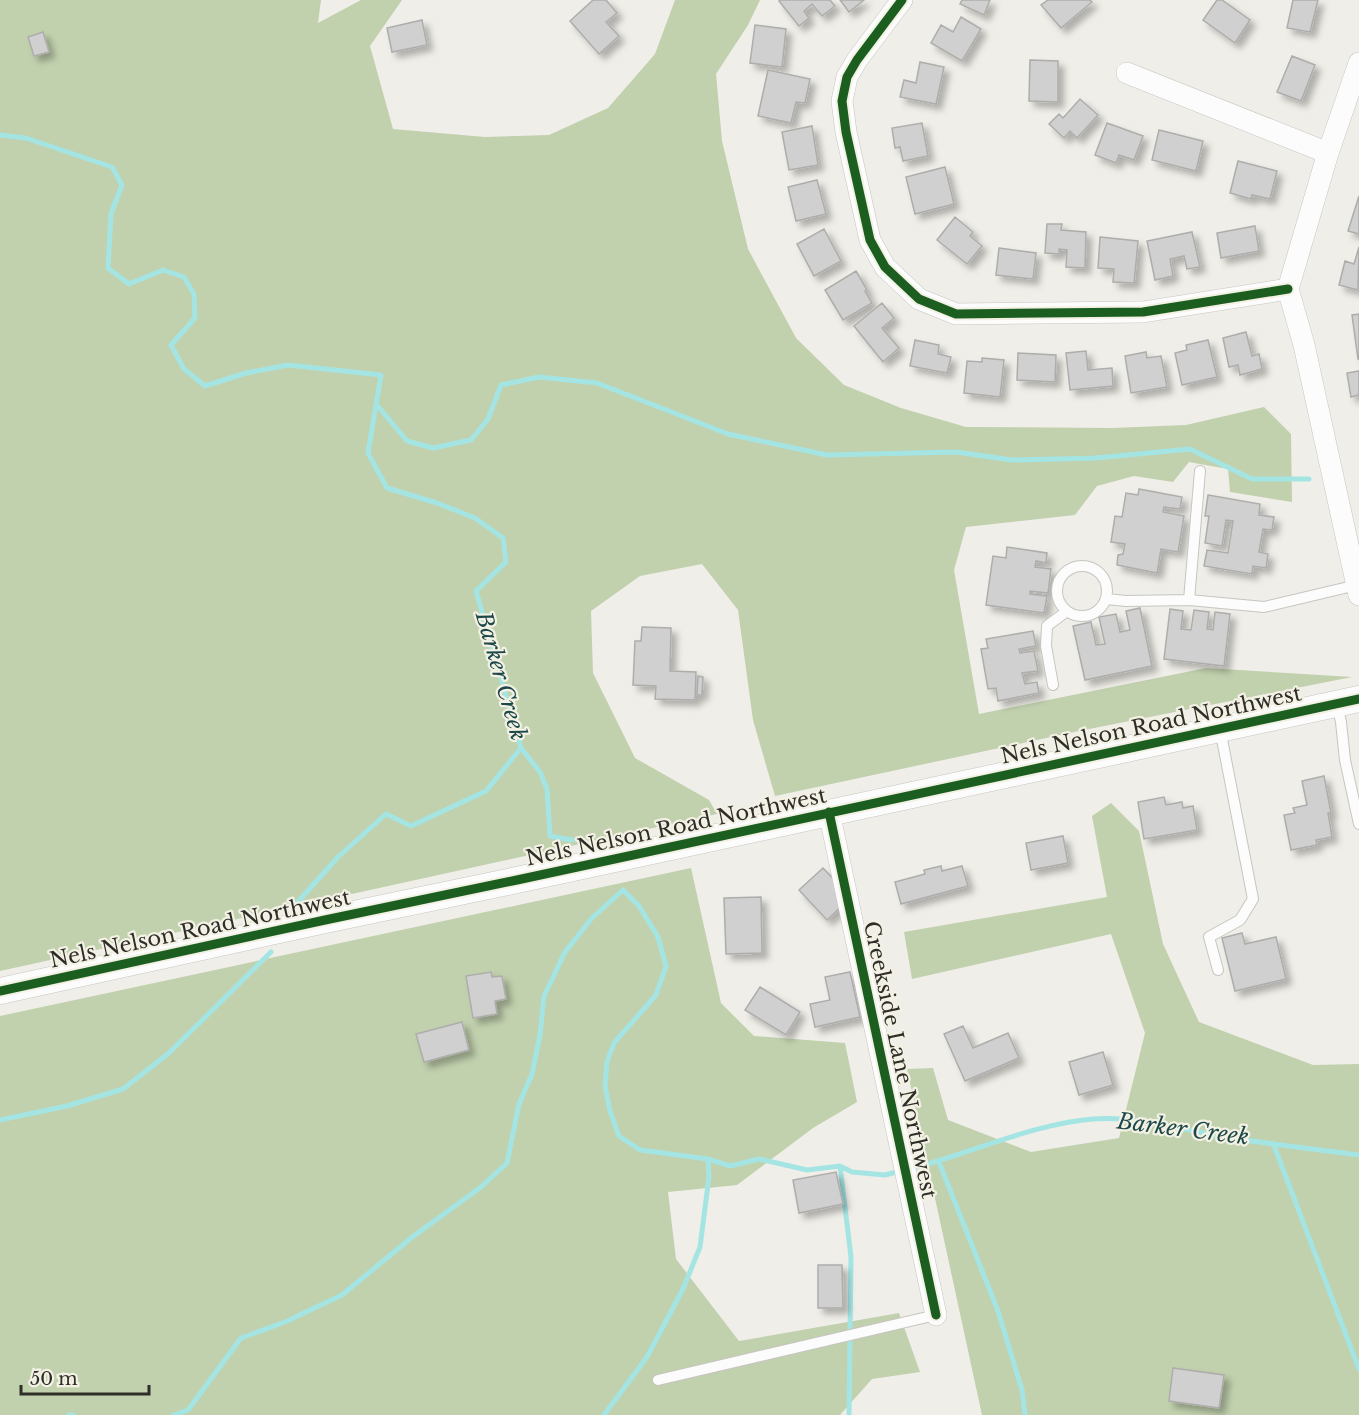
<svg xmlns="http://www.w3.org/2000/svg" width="1359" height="1415" font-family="'Libre Baskerville',serif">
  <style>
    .forest { fill: #c1d0ad }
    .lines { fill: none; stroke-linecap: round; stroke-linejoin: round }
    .stream { stroke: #a4e5e4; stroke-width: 5 }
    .building { fill: #d1d0d0; stroke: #adadac; stroke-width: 1.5; filter: url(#shadow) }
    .service-casing { stroke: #c6c5c0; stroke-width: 12 }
    .minor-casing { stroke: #c6c5c0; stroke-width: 22 }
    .tertiary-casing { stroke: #c6c5c0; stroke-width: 27 }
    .service { stroke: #fdfcfc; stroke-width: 10 }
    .minor { stroke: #fdfcfc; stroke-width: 21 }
    .tertiary { stroke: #fdfcfc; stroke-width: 26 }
    .cycleway-casing { stroke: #f3f1e4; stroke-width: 13 }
    .cycleway { stroke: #1b5e20; stroke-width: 9 }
    .labels { text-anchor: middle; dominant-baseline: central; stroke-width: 4.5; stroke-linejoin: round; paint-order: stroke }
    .street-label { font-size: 21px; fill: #2e2d28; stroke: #f3f1e4 }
    .water-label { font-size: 22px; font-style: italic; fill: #1d4849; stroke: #f3f1e4 }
  </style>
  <defs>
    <filter id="shadow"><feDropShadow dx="5.5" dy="5.5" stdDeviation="3" flood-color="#0004"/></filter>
  </defs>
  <rect width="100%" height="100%" fill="#f0eee8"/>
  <path class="forest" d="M 0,0 L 321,0 L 318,23 L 361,0 L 402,0 L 370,46 L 393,129 L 485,137 L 549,135 L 608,108 L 655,54 L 675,0 L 760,0 L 748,25 L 716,74 L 722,141 L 748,249 L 796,338 L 844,385 L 901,408 L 966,427 L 1112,428 L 1186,425 L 1264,407 L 1291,434 L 1292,502 L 1230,492 L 1228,469 L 1189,462 L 1173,482 L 1134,476 L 1097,486 L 1075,515 L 966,527 L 954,570 L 979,714 L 1206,668 L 1352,677 L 1079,731 L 775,796 L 753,720 L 738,610 L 702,564 L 640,576 L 591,611 L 593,673 L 635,758 L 709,800 L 717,814 L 0,971 Z
    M 1111,803 L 1139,831 L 1163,944 L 1199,1022 L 1313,1065 L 1359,1064 L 1359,1415 L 982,1415 L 907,1069 L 933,1068 L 948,1120 L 1031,1152 L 1119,1138 L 1145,1033 L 1111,934 L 912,979 L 904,932 L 1107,897 L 1092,816 Z
    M 691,868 L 721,1003 L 754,1036 L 845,1043 L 857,1102 L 813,1128 L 737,1185 L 668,1192 L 676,1259 L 739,1341 L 899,1313 L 920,1372 L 872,1379 L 840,1415 L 0,1415 L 0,1016 Z"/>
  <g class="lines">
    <path class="stream" d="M 0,135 L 26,138 L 112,167 L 122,185 L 111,214 L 108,268 L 129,284 L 163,270 L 184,277 L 194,294 L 195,318 L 171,345 L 184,369 L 205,386 L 246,373 L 288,365 L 381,375 L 368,453 L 387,488 L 437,503 L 475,518 L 503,538 L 506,562 L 476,591 L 521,748 L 540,772 L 547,789 L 550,836 L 572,840
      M 377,405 L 407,441 L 433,448 L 471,440 L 488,419 L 501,385 L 539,377 L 597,383 L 728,434 L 827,455 L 956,452 L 1012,460 L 1096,458 L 1190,449 L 1252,479 L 1309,479
      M 295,905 L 338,857 L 386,814 L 411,826 L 486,791 L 521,748
      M 0,1120 L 67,1106 L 123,1089 L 169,1053 L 271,952
      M 1273,1143 L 1359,1369
      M 939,1162 L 998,1311 L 1022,1390 L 1025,1415
      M 840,1166 L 851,1257 L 849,1415
      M 909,1169 C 970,1154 1031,1124 1093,1119 C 1138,1116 1180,1129 1224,1137 C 1269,1144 1314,1149 1359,1155
      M 69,1415 L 73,1415
      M 174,1415 L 188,1410 L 241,1338 L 285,1322 L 342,1295 L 411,1238 L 481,1187 L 507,1163 L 519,1104 L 532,1074 L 540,1035 L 544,996 L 565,952 L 592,918 L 623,890 L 639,906 L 658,937 L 666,966 L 656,995 L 614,1043 L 607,1062 L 605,1086 L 610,1111 L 619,1136 L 640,1150 L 708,1159 L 730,1166 L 759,1159 L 807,1170 L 840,1166 L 852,1172 L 885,1175 L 900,1171
      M 604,1415 L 647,1357 L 683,1289 L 700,1247 L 709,1177 L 708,1159"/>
  </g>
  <path class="building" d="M 593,0 L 606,0 L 617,13 L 606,22 L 619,36 L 599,54 L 570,21 Z
    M 780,0 L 830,0 L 835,6 L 822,16 L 812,4 L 804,11 L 809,18 L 799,26 L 779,1 Z
    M 840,0 L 864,0 L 849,12 Z
    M 962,0 L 990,0 L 984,15 L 960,4 Z
    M 1048,0 L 1090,0 L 1092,2 L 1061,28 L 1041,5 Z
    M 1217,0 L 1222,0 L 1250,20 L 1235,43 L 1203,20 Z
    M 1293,0 L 1318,0 L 1310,32 L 1287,28 Z
    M 961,17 L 981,29 L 962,61 L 931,43 L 941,25 L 953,32 Z
    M 422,20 L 427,45 L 392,52 L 387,28 Z
    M 755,25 L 786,29 L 782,67 L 750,63 Z
    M 43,32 L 49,52 L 34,56 L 28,37 Z
    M 1292,56 L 1315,65 L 1301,101 L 1277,92 Z
    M 1030,60 L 1058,61 L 1058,102 L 1029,101 Z
    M 920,62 L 944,67 L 936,104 L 900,97 L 904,80 L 916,83 Z
    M 768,70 L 810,79 L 805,103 L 796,102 L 791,123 L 758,116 Z
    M 1080,99 L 1098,115 L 1077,138 L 1070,131 L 1064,138 L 1049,124 L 1059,114 L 1063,118 Z
    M 922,123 L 928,156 L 903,161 L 900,147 L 895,148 L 892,128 Z
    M 1107,123 L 1143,136 L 1134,160 L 1119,155 L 1116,163 L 1095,155 Z
    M 812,126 L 818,165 L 789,170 L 782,132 Z
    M 1159,130 L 1203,141 L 1196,171 L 1152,160 Z
    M 1238,161 L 1277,171 L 1270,199 L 1252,195 L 1251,199 L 1230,193 Z
    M 945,167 L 954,204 L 915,214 L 906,177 Z
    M 817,180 L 826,214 L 796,221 L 788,187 Z
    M 1359,196 L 1359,234 L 1348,231 Z
    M 955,217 L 973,232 L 970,236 L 982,246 L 967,264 L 937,240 Z
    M 1047,224 L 1062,224 L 1061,230 L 1086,232 L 1085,268 L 1066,267 L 1067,250 L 1059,249 L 1059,254 L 1045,253 Z
    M 1255,226 L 1259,251 L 1221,258 L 1217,233 Z
    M 824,229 L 841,261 L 814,276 L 797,244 Z
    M 1192,232 L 1200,267 L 1187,269 L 1184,256 L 1170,259 L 1173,276 L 1155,280 L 1147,241 Z
    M 1100,237 L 1138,241 L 1134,283 L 1113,282 L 1114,269 L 1098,268 Z
    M 1359,247 L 1358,290 L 1339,285 L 1345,261 L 1354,264 Z
    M 999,248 L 1036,253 L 1033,279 L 996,275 Z
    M 856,271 L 867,290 L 865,291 L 872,303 L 843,320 L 825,290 Z
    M 882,303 L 894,318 L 882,328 L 899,348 L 883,362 L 854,326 Z
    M 1359,314 L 1359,359 L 1358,359 L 1352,315 Z
    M 1246,332 L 1252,356 L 1259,354 L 1262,369 L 1240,375 L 1238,365 L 1229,367 L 1223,338 Z
    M 915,340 L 939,345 L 938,354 L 951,357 L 947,373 L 910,366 Z
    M 1208,340 L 1217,377 L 1182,385 L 1175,353 L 1187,350 L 1186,345 Z
    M 1086,351 L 1088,370 L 1112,368 L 1113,386 L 1070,390 L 1066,353 Z
    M 1146,352 L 1147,358 L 1161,356 L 1167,387 L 1131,393 L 1125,356 Z
    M 1018,353 L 1056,355 L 1055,382 L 1017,380 Z
    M 982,358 L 1004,360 L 1000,397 L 964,393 L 967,361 L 982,362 Z
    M 1359,371 L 1359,395 L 1351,397 L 1347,373 Z
    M 1139,489 L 1182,497 L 1180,509 L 1164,507 L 1163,512 L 1184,516 L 1178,552 L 1161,549 L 1157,573 L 1117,565 L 1118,555 L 1123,554 L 1125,544 L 1111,542 L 1115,516 L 1122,517 L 1126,493 L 1138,495 Z
    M 1208,495 L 1260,504 L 1259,515 L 1274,517 L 1272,530 L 1263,529 L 1259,552 L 1268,554 L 1266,568 L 1253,566 L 1252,574 L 1204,566 L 1207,550 L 1228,553 L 1233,521 L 1226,520 L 1222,546 L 1205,543 L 1209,516 L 1205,516 Z
    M 1007,547 L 1047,553 L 1046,563 L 1036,561 L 1035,567 L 1051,569 L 1048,593 L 1030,591 L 1030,594 L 1047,596 L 1044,613 L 986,605 L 993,556 L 1006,558 Z
    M 1140,608 L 1152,666 L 1085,680 L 1073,626 L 1091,622 L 1096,645 L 1105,644 L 1099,617 L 1116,614 L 1120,632 L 1130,630 L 1126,611 Z
    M 1170,609 L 1183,611 L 1181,629 L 1191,630 L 1194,610 L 1209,612 L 1207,629 L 1213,630 L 1215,612 L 1230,614 L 1224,666 L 1164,659 Z
    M 642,627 L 671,628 L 670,671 L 696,672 L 695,700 L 655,699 L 656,686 L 633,685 L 635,641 L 641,641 Z
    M 1033,631 L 1036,646 L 1019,649 L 1020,653 L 1034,651 L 1038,671 L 1022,673 L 1025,684 L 1037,682 L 1039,693 L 998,701 L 996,688 L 988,689 L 981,649 L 988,648 L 986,639 Z
    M 698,676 L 703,677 L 702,695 L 697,695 Z
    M 1324,776 L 1331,813 L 1328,813 L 1332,837 L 1316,840 L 1317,845 L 1291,850 L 1284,815 L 1295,813 L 1293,808 L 1307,805 L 1302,781 Z
    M 1164,797 L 1166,805 L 1182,802 L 1183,808 L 1193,806 L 1197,830 L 1144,839 L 1138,802 Z
    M 1063,836 L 1068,863 L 1031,870 L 1026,843 Z
    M 941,866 L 942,871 L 962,866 L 968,886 L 901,904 L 895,882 L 925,874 L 924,870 Z
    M 823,868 L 841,887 L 846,902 L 827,920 L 799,890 Z
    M 761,897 L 762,953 L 726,954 L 724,898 Z
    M 1242,933 L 1245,944 L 1276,937 L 1286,979 L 1235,991 L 1222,938 Z
    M 491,972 L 492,977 L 502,976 L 506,999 L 495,1001 L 497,1014 L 473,1018 L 466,976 Z
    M 850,972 L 860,1017 L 815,1027 L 810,1004 L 830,1000 L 825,977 Z
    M 760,987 L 800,1012 L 786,1035 L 745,1010 Z
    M 462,1022 L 469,1050 L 424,1062 L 416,1034 Z
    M 963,1026 L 973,1048 L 1008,1033 L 1019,1058 L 965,1081 L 944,1034 Z
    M 1103,1052 L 1113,1085 L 1079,1095 L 1069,1062 Z
    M 836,1172 L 843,1204 L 799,1213 L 793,1180 Z
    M 818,1265 L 842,1265 L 843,1308 L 818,1308 Z
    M 1173,1368 L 1224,1375 L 1219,1408 L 1169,1401 Z"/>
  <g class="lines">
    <g class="service-casing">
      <path id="service" d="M1057 591a25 25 0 1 1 50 0a25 25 0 1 1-50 0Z
        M 1107,599 L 1126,601 L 1189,600 L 1264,607 L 1357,585
        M 1189,600 L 1200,471
        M 1053,685 L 1046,646 L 1047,626 L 1067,611
        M 1337,704 L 1341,722 L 1345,760 L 1359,824
        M 1218,970 L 1209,937 L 1240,920 L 1253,899 L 1220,729
        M 658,1380 L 936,1315"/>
    </g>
    <g class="minor-casing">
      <path id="minor" d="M 902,0 L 857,60 L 847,77 L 842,101 L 846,132 L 870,240 L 885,267 L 919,299 L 956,314 L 1143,312 L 1288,289
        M 1359,63 L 1328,153 L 1288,289 L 1304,345 L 1359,595
        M 1127,73 L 1328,153
        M 829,812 L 936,1315"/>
    </g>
    <g class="tertiary-casing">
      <path id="tertiary" d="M 0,991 L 325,920 L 517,880 L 1359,699"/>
    </g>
    <use href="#service" class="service"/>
    <use href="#minor" class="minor"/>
    <use href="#tertiary" class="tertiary"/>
    <g class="cycleway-casing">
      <path id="cycleway" d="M 902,0 L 857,60 L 847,77 L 842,101 L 846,132 L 870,240 L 885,267 L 919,299 L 956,314 L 1143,312 L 1288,289
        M 829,812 L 936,1315
        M 0,991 L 325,920 L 517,880 L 1359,699"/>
    </g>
    <use href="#cycleway" class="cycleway"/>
  </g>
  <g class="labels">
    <g class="street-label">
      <text transform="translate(1151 725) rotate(-12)">Nels Nelson Road Northwest</text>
      <text transform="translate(676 827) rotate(-12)">Nels Nelson Road Northwest</text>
      <text transform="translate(200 929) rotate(-12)">Nels Nelson Road Northwest</text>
      <text transform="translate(900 1060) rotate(78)">Creekside Lane Northwest</text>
    </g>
    <g class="water-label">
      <text transform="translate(501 676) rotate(74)">Barker Creek</text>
      <text transform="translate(1183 1129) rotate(7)">Barker Creek</text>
    </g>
  </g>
  <path d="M21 1385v9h128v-9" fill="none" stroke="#2e2d28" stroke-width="3"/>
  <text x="30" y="1385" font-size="18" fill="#2e2d28" stroke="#f3f1e4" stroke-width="4.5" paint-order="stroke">50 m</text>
</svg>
